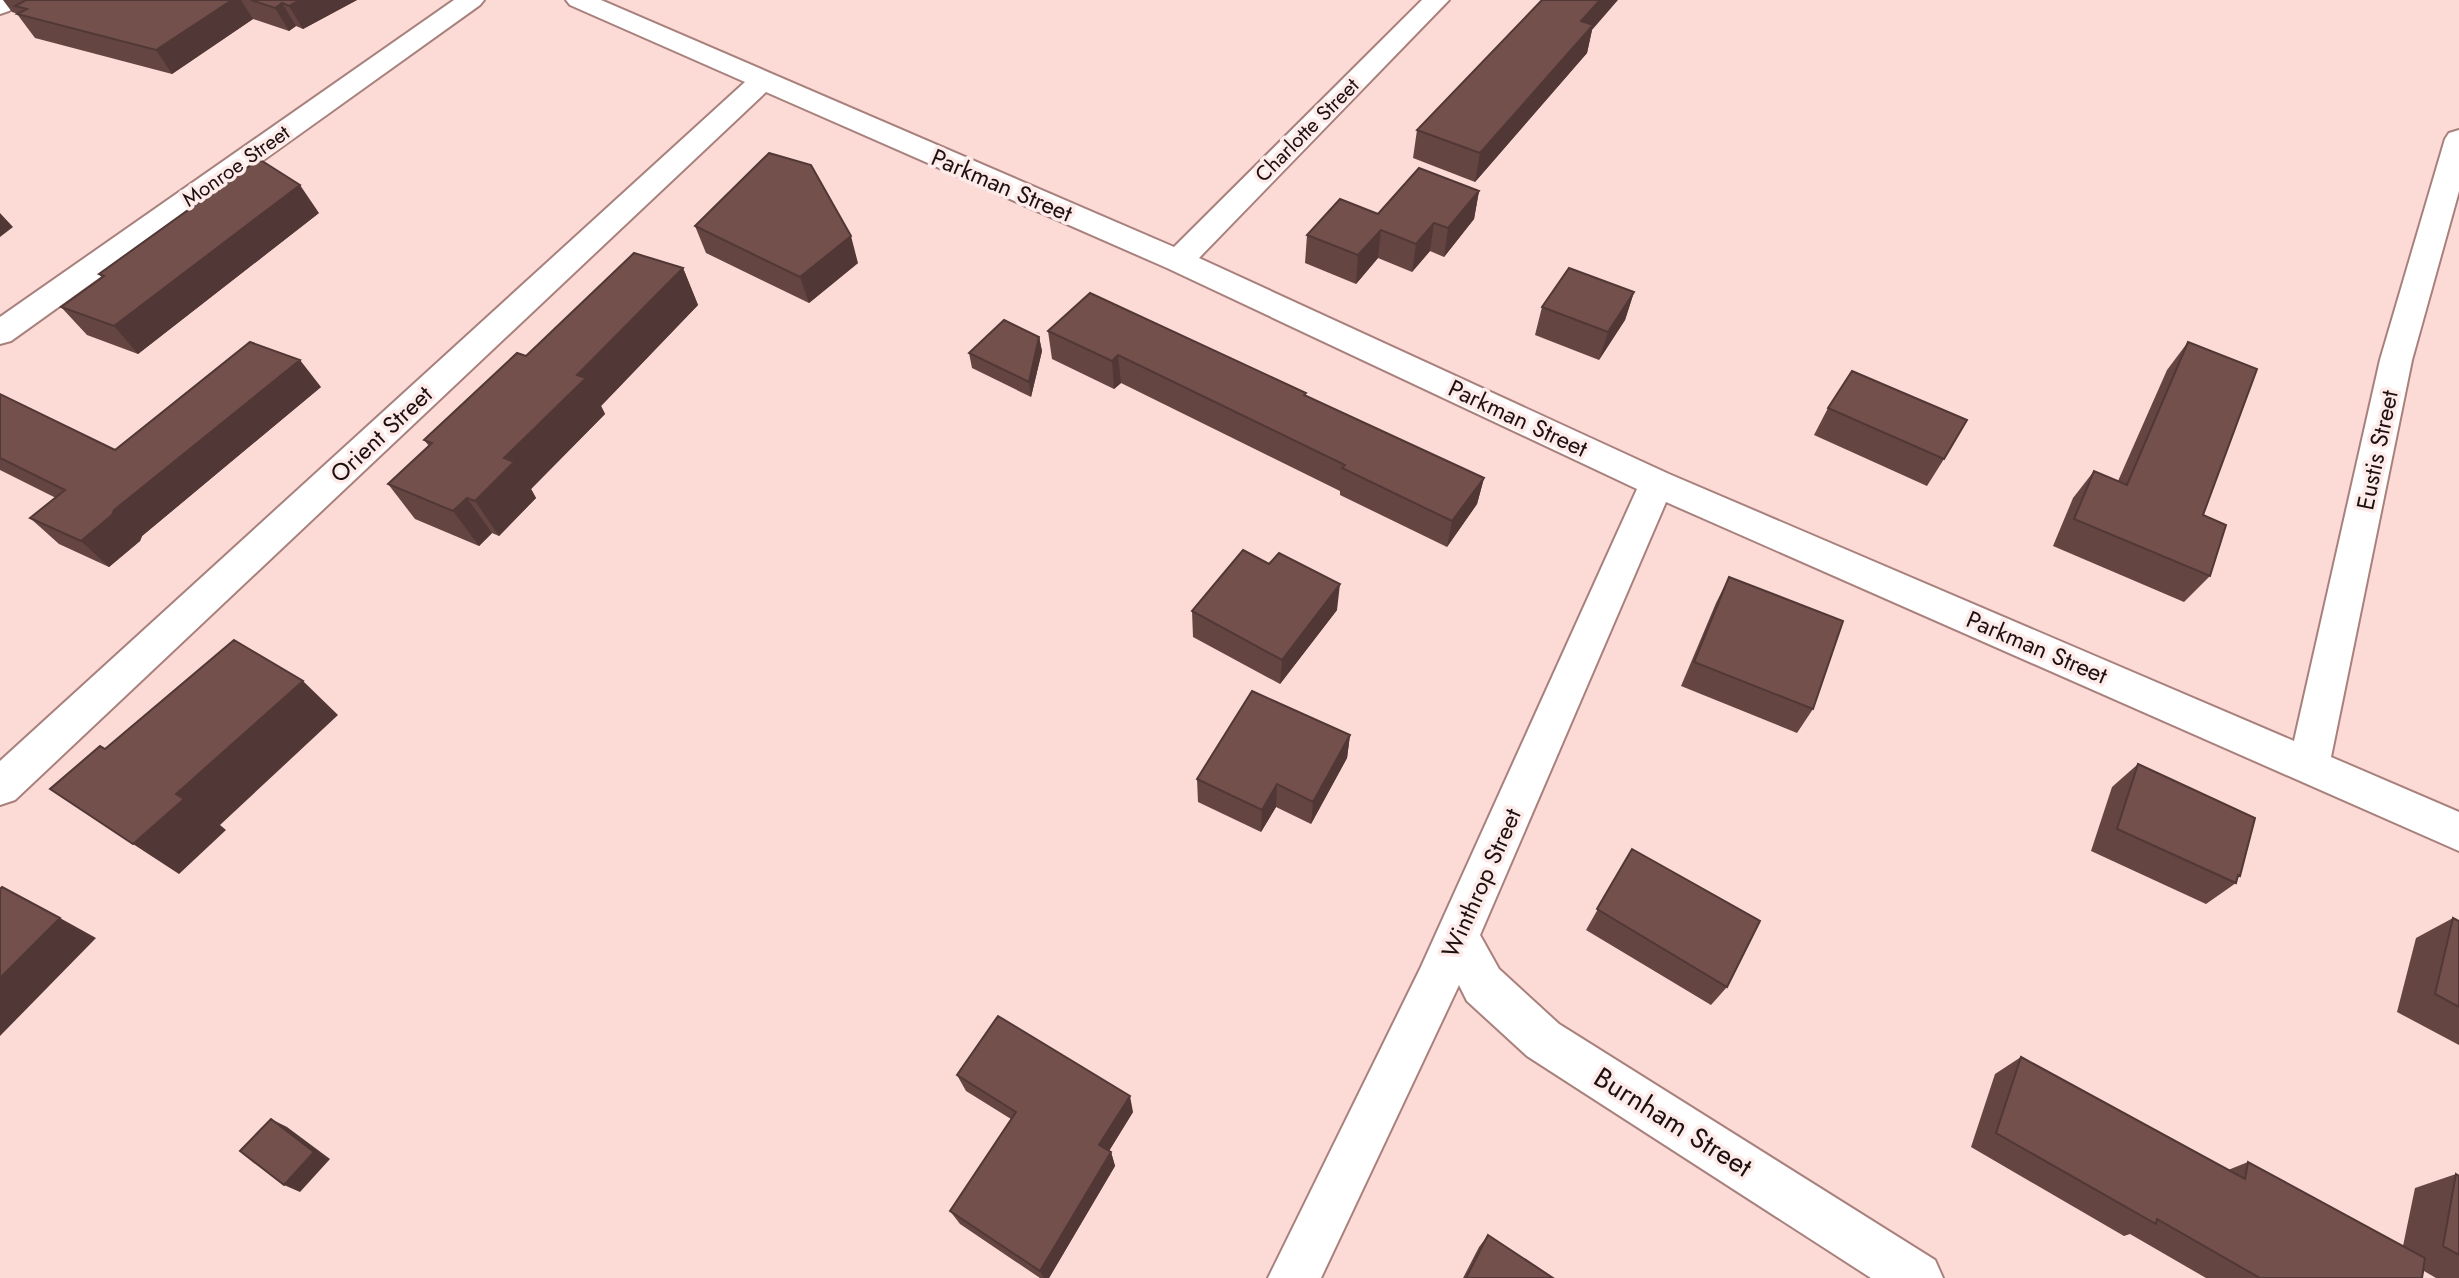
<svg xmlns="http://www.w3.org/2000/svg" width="2459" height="1278" font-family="Jost,sans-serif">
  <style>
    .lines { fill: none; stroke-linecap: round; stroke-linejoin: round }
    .street-casing { stroke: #a8817d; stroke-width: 4 }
    .secondary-casing { stroke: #a8817d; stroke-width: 4 }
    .street { fill: #fff; fill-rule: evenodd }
    .secondary { fill: #fff; fill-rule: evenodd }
    .wall { fill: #644542 }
    .shaded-wall { fill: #513836 }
    .building { fill: #74504d; stroke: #513836; stroke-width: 2 }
    .labels { text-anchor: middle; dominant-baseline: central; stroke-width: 7; stroke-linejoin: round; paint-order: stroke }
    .far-street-label { font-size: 21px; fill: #1e100f; stroke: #fdebea }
    .street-label { font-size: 24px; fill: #1e100f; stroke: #fdebea }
    .near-street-label { font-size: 28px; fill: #1e100f; stroke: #fdebea }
  </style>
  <rect width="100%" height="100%" fill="#fcdad6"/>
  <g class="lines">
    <g class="street-casing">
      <path id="street" d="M 454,0 L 484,0 L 480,5 L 11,341 L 0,344 L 0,317 Z
        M 566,0 L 601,0 L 1174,247 L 1422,0 L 1449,0 L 1199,258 L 1669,474 L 2294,741 L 2380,360 L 2445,139 L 2449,133 L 2459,130 L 2459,191 L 2412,360 L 2331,757 L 2459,812 L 2459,851 L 1666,502 L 1480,935 L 1499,969 L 1559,1024 L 1935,1260 L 1943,1278 L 1871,1278 L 1527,1056 L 1467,1001 L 1459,985 L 1321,1278 L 1268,1278 L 1420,969 L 1637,489 L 1167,268 L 766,92 L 15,800 L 0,805 L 0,761 L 745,82 L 570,5 Z"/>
    </g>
    <g class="secondary-casing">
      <path id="secondary" d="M 0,0 L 23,0 L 9,11 L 0,14 Z"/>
    </g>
    <use href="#street" class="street"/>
    <use href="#secondary" class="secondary"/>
  </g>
  <path class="wall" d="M 3,0 L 357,0 L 303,29 L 296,26 L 289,31 L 253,19 L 172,74 L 35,38 L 17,14 L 18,14 L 12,12 Z
    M 1592,30 L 1587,53 L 1475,182 L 1413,158 L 1417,130 Z
    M 1479,191 L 1474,219 L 1444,257 L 1430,251 L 1412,272 L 1378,258 L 1356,284 L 1305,263 L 1307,235 L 1378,214 Z
    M 319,213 L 138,354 L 87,335 L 61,307 L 102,278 L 99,274 Z
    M 695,226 L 858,263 L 809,303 L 706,253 Z
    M 683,268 L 698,305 L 601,406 L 605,414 L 531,489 L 536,498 L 499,536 L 492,533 L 479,546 L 415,519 L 388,484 L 429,446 L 424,440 L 526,356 Z
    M 1634,292 L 1625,320 L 1599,360 L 1535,335 L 1542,307 Z
    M 1048,331 L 1306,393 L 1306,396 L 1484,478 L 1477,504 L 1447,547 L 1340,495 L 1340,491 L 1121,383 L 1114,389 L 1052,359 Z
    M 1039,337 L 1042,351 L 1031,397 L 972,368 L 969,353 Z
    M 2188,342 L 2203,515 L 2210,576 L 2184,602 L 2053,546 L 2073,498 L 2094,471 L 2118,481 L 2167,370 Z
    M 321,387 L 142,536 L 140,541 L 109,567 L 59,544 L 30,518 L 56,498 L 0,470 L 0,394 L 115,450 Z
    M 1828,408 L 1944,459 L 1927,486 L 1814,435 Z
    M 1729,577 L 1813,709 L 1797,733 L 1681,686 L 1716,603 Z
    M 1337,610 L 1280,684 L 1193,637 L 1192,611 Z
    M 1350,735 L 1347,758 L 1311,824 L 1276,807 L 1261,832 L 1198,802 L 1197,779 Z
    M 2138,764 L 2240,876 L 2238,878 L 2236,883 L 2206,904 L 2091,851 L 2112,787 Z
    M 1632,849 L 1727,987 L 1711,1005 L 1586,930 Z
    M 2453,918 L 2459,921 L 2459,1045 L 2397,1012 L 2416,938 Z
    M 2021,1057 L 2228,1170 L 2248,1162 L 2403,1246 L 2415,1188 L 2456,1174 L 2459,1176 L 2459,1278 L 2436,1278 L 2424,1271 L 2422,1278 L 2206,1278 L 2130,1234 L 2124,1236 L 1971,1147 L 1995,1074 Z
    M 957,1075 L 1133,1112 L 1109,1151 L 1111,1152 L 1115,1166 L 1049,1278 L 1040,1278 L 960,1224 L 950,1211 L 1011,1119 L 966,1091 Z
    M 1488,1235 L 1553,1278 L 1463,1278 L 1479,1247 Z"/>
  <path class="shaded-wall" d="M 232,0 L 241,0 L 253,19 L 172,74 L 156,50 Z
    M 300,0 L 357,0 L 303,29 L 289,6 Z
    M 1600,0 L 1618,0 L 1592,30 L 1587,53 L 1475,182 L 1480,153 L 1581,21 Z
    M 282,3 L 296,26 L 289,31 L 275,8 Z
    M 300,185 L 319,213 L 138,354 L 114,326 Z
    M 1479,191 L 1474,219 L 1444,257 L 1448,228 Z
    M 0,213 L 13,227 L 0,237 Z
    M 1434,223 L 1430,251 L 1412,272 L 1416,244 Z
    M 1381,230 L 1378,258 L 1356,284 L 1358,255 Z
    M 851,236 L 858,263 L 809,303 L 800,277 Z
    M 683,268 L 698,305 L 601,406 L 605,414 L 531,489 L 536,498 L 499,536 L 475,501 L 504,458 L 577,375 Z
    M 1634,292 L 1625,320 L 1599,360 L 1608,332 Z
    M 1039,337 L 1042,351 L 1031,397 L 1029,382 Z
    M 1118,355 L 1121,383 L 1114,389 L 1112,361 Z
    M 300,360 L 321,387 L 142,536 L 140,541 L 109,567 L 81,541 L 114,510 Z
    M 1484,478 L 1477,504 L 1447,547 L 1452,521 Z
    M 467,498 L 492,533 L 479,546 L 453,511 Z
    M 1340,584 L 1337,610 L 1280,684 L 1282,660 Z
    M 303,681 L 338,715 L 220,825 L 226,830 L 179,874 L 133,844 L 176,794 Z
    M 1350,735 L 1347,758 L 1311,824 L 1313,802 Z
    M 1277,784 L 1276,807 L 1261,832 L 1262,810 Z
    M 60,918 L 96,938 L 0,1036 L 0,978 Z
    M 1130,1096 L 1133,1112 L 1104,1159 L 1099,1145 Z
    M 271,1119 L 287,1127 L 330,1159 L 300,1192 L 284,1185 Z
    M 1111,1152 L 1115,1166 L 1049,1278 L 1044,1278 L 1040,1271 Z"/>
  <path class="building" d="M 26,0 L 232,0 L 156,50 L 17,14 L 27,9 L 15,6 Z
    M 251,0 L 300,0 L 289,6 L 282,3 L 275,8 Z
    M 1542,0 L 1600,0 L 1581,21 L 1593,25 L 1480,153 L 1417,130 Z
    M 769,153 L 811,165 L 851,236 L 800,277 L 695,226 Z
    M 259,159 L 300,185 L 114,326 L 61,307 L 104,276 L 99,274 Z
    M 1419,168 L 1479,191 L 1448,228 L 1434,223 L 1416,244 L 1381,230 L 1358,255 L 1307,235 L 1340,199 L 1378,214 Z
    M 634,253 L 683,268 L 577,375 L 586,378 L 504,458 L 514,462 L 475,501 L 467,498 L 453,511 L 388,484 L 432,443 L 424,440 L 517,353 L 526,356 Z
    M 1569,268 L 1634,292 L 1608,332 L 1542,307 Z
    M 1090,293 L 1306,393 L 1304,395 L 1484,478 L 1452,521 L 1342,468 L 1345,465 L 1118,355 L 1112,361 L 1048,331 Z
    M 1004,320 L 1039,337 L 1029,382 L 969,353 Z
    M 250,342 L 300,360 L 114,510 L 112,515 L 81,541 L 30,518 L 65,490 L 0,458 L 0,394 L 115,450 Z
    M 2188,342 L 2257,369 L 2203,515 L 2226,525 L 2210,576 L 2074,519 L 2094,471 L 2127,485 Z
    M 1852,371 L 1967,420 L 1944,459 L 1828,408 Z
    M 1243,550 L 1269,564 L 1279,553 L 1340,584 L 1282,660 L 1192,611 Z
    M 1729,577 L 1843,621 L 1813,709 L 1694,662 Z
    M 234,640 L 303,681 L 176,794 L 184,799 L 133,844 L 50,789 L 100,746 L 105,749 Z
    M 1252,691 L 1350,735 L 1313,802 L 1277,784 L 1262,810 L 1197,779 Z
    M 2138,764 L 2255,818 L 2240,876 L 2238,875 L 2236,883 L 2117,829 Z
    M 1632,849 L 1760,921 L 1727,987 L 1597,909 Z
    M 2,887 L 60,918 L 0,978 L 0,889 Z
    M 2453,918 L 2459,921 L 2459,1007 L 2435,994 Z
    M 998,1016 L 1130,1096 L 1099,1145 L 1111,1152 L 1040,1271 L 950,1211 L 1016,1112 L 957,1075 Z
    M 2021,1057 L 2245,1179 L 2248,1162 L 2425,1258 L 2422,1278 L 2260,1278 L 2157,1219 L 2156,1224 L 1996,1133 Z
    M 271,1119 L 314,1152 L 284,1185 L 240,1151 Z
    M 2456,1174 L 2459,1176 L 2459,1255 L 2443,1246 Z
    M 1488,1235 L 1553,1278 L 1466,1278 Z"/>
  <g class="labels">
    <g class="far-street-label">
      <text transform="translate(1307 130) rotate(-45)">Charlotte Street</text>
      <text transform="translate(236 166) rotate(-35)">Monroe Street</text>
    </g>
    <g class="street-label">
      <text transform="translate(1002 185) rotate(23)">Parkman Street</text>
      <text transform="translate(1518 418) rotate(25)">Parkman Street</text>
      <text transform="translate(381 434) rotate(-43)">Orient Street</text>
      <text transform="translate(2377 450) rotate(-78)">Eustis Street</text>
      <text transform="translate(2037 647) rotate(23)">Parkman Street</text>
      <text transform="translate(1481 883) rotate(-66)">Winthrop Street</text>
    </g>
    <g class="near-street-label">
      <text transform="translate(1673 1122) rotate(32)">Burnham Street</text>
    </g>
  </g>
</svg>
